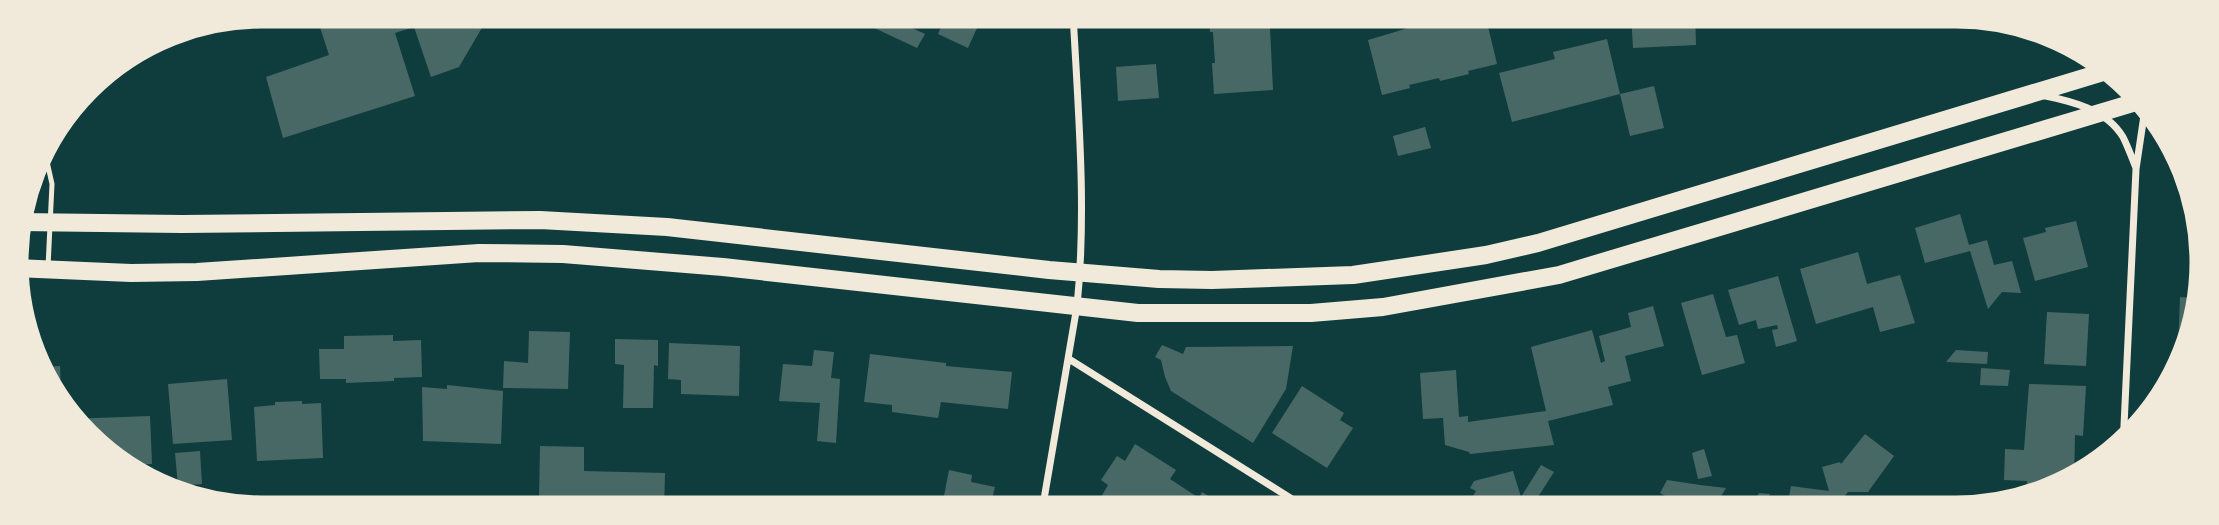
<svg xmlns="http://www.w3.org/2000/svg" width="2219" height="525" font-family="'DM Sans',sans-serif">
  <style>
    .building { fill: #486865 }
    .lines { fill: none; stroke-linecap: round; stroke-linejoin: round }
    .service { stroke: #f1e9da; stroke-width: 5 }
    .minor { stroke: #f1e9da; stroke-width: 7 }
    .primary { stroke: #f1e9da; stroke-width: 18 }
    .rim { fill: none; stroke: #f1e9da; stroke-width: 9 }
  </style>
  <rect width="100%" height="100%" fill="#0f3d3e"/>
  <path class="building" d="M 315,12 L 485,13 L 480,15 L 483,26 L 459,67 L 431,77 L 414,27 L 395,33 L 415,96 L 283,138 L 266,77 L 329,55 Z
    M 855,13 L 880,13 L 925,34 L 917,48 L 853,18 Z
    M 947,13 L 977,28 L 968,48 L 938,34 Z
    M 1208,13 L 1266,14 L 1267,28 L 1270,28 L 1273,90 L 1214,94 L 1212,63 L 1215,63 L 1213,32 L 1210,32 Z
    M 1460,14 L 1485,14 L 1497,64 L 1468,71 L 1469,74 L 1440,81 L 1439,78 L 1409,85 L 1410,88 L 1382,95 L 1368,40 L 1425,23 L 1425,25 L 1454,19 L 1454,15 Z
    M 1631,14 L 1695,14 L 1696,45 L 1633,48 Z
    M 1607,39 L 1620,94 L 1654,86 L 1664,128 L 1630,136 L 1620,94 L 1512,122 L 1499,73 L 1555,59 L 1553,52 Z
    M 1156,64 L 1159,98 L 1118,101 L 1116,67 Z
    M 1425,127 L 1431,148 L 1398,156 L 1393,136 Z
    M 2192,186 L 2198,198 L 2204,291 L 2190,289 Z
    M 1960,214 L 1969,245 L 1987,240 L 1994,265 L 2012,261 L 2021,293 L 2002,292 L 1988,309 L 1970,251 L 1925,263 L 1915,228 Z
    M 2076,221 L 2088,267 L 2035,281 L 2023,238 L 2046,232 L 2045,228 Z
    M 1858,252 L 1867,284 L 1900,275 L 1915,323 L 1880,332 L 1873,307 L 1816,324 L 1800,269 Z
    M 1778,276 L 1797,341 L 1776,347 L 1772,330 L 1778,329 L 1777,325 L 1758,329 L 1756,320 L 1739,325 L 1728,290 Z
    M 1713,294 L 1726,337 L 1737,335 L 1745,363 L 1702,375 L 1681,303 Z
    M 2180,297 L 2204,299 L 2188,351 L 2178,351 Z
    M 1653,306 L 1664,346 L 1625,356 L 1631,381 L 1608,387 L 1613,405 L 1548,421 L 1554,445 L 1470,454 L 1469,452 L 1445,445 L 1443,418 L 1423,419 L 1420,373 L 1456,370 L 1459,417 L 1468,416 L 1468,422 L 1546,411 L 1531,347 L 1592,330 L 1601,363 L 1605,361 L 1599,336 L 1631,327 L 1628,313 Z
    M 2047,312 L 2089,314 L 2086,366 L 2044,364 Z
    M 529,331 L 570,332 L 568,389 L 503,388 L 504,361 L 528,363 Z
    M 393,335 L 393,341 L 421,340 L 422,377 L 394,378 L 394,381 L 346,383 L 346,379 L 320,379 L 319,349 L 344,349 L 344,336 Z
    M 615,339 L 658,340 L 658,366 L 654,365 L 653,408 L 623,408 L 624,365 L 615,364 Z
    M 669,343 L 740,346 L 739,396 L 681,394 L 681,380 L 668,379 Z
    M 1162,345 L 1183,354 L 1186,347 L 1293,346 L 1286,389 L 1253,443 L 1171,391 L 1165,377 L 1161,360 L 1155,357 Z
    M 814,350 L 834,352 L 831,378 L 840,379 L 836,443 L 817,441 L 820,403 L 779,401 L 783,364 L 812,366 Z
    M 1956,350 L 1988,352 L 1987,364 L 1946,362 Z
    M 870,354 L 946,363 L 946,366 L 1012,372 L 1008,409 L 941,402 L 938,418 L 892,412 L 892,405 L 864,402 Z
    M 60,366 L 62,412 L 41,367 Z
    M 1981,368 L 2010,370 L 2008,386 L 1980,385 Z
    M 227,379 L 232,440 L 173,444 L 168,384 Z
    M 2029,384 L 2086,386 L 2083,436 L 2075,435 L 2074,482 L 2067,487 L 2052,492 L 2026,490 L 2027,481 L 2004,480 L 2005,449 L 2024,450 Z
    M 447,385 L 503,391 L 501,444 L 423,441 L 422,387 L 447,389 Z
    M 1302,386 L 1344,413 L 1340,420 L 1353,428 L 1327,468 L 1272,433 Z
    M 302,401 L 302,404 L 321,403 L 323,458 L 257,461 L 254,407 L 275,405 L 275,402 Z
    M 150,416 L 152,464 L 122,465 L 69,419 Z
    M 1865,434 L 1894,456 L 1868,492 L 1848,492 L 1839,503 L 1789,497 L 1791,486 L 1829,491 L 1822,467 L 1840,462 L 1841,464 Z
    M 1135,444 L 1176,470 L 1170,479 L 1199,498 L 1202,492 L 1233,511 L 1155,511 L 1150,508 L 1149,511 L 1112,511 L 1098,502 L 1108,485 L 1101,480 L 1117,456 L 1125,461 Z
    M 540,446 L 584,447 L 584,471 L 665,473 L 664,511 L 584,511 L 584,498 L 539,497 Z
    M 1704,449 L 1712,476 L 1698,479 L 1692,453 Z
    M 200,451 L 202,484 L 178,486 L 175,453 Z
    M 1541,465 L 1554,472 L 1529,511 L 1464,511 L 1476,491 L 1470,488 L 1474,481 L 1513,471 L 1521,497 Z
    M 949,470 L 972,475 L 971,482 L 995,487 L 989,511 L 941,511 Z
    M 1667,480 L 1700,485 L 1726,488 L 1714,508 L 1693,496 L 1683,511 L 1675,506 L 1677,503 L 1660,493 Z
    M 1759,493 L 1770,494 L 1760,511 L 1748,511 Z"/>
  <g class="lines">
    <path class="service" d="M 38,151 L 46,157 L 52,184 L 48,267"/>
    <path class="minor" d="M 2041,95 C 2071,101 2106,109 2123,137 C 2128,147 2132,158 2136,168
      M 1069,359 L 1311,511
      M 2123,447 L 2136,169 L 2146,102
      M 1042,511 L 1077,306 C 1087,209 1078,110 1073,13"/>
    <path class="primary" d="M 19,222 L 182,224 L 540,220 L 667,227 L 1049,270 L 1159,279 L 1212,280 L 1353,275 L 1486,255 L 1538,243 L 2110,70
      M 15,268 L 131,273 L 197,272 L 479,253 L 563,254 L 723,267 L 1138,313 L 1311,313 L 1383,307 L 1559,275 L 2143,100"/>
  </g>
  <path d="M0 0H2219V525H0ZM262 24H1956A238 238 0 0 1 2194 262V262A238 238 0 0 1 1956 500H262A238 238 0 0 1 24 262V262A238 238 0 0 1 262 24Z" fill="#f1e9da" fill-rule="evenodd"/>
  <path class="rim" d="M262 24H1956A238 238 0 0 1 2194 262V262A238 238 0 0 1 1956 500H262A238 238 0 0 1 24 262V262A238 238 0 0 1 262 24Z"/>
</svg>
